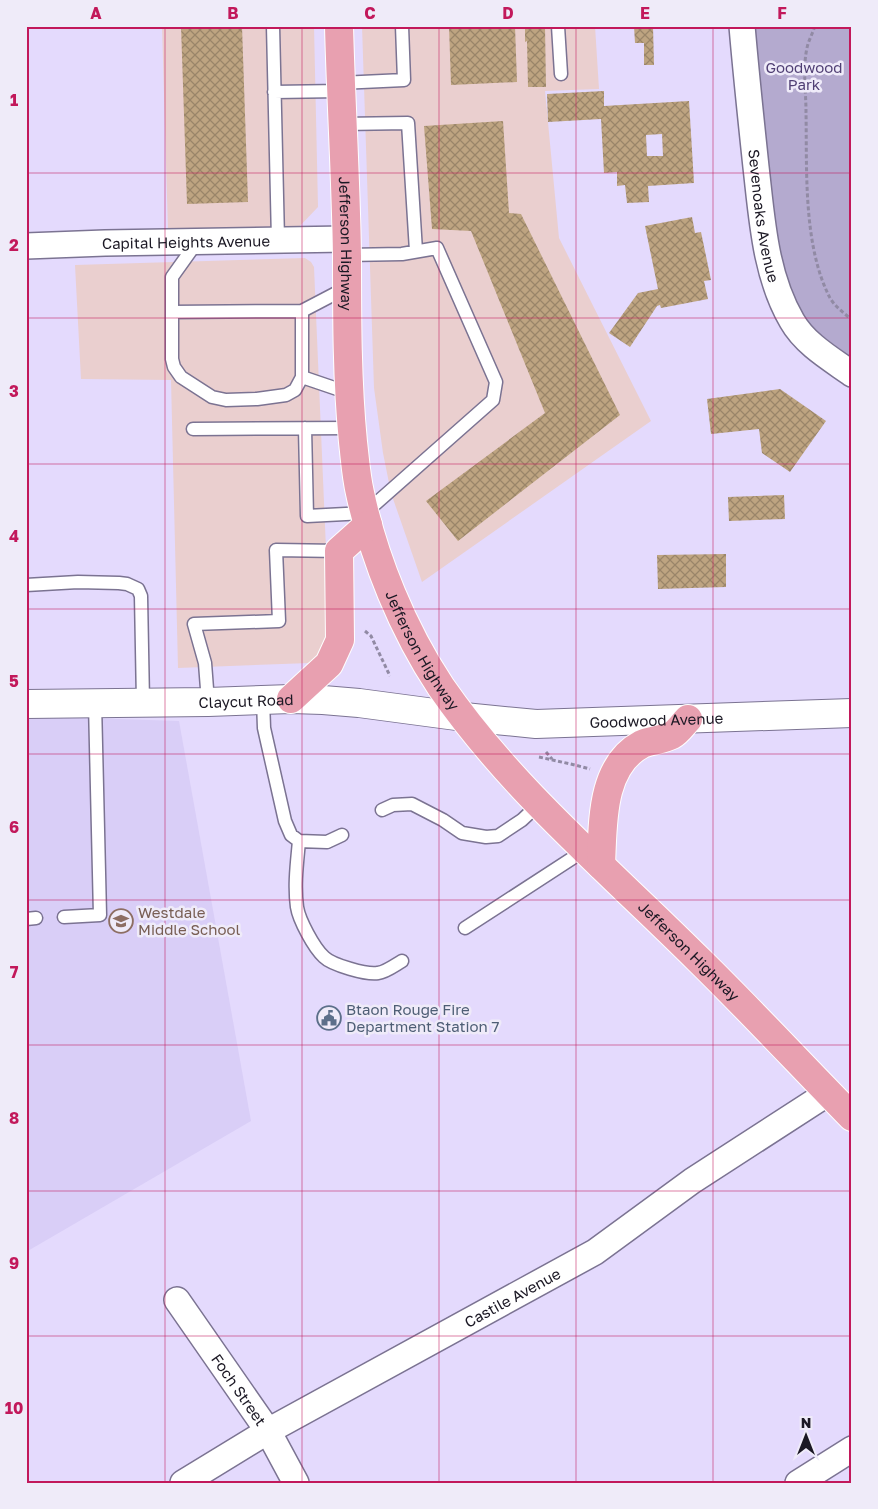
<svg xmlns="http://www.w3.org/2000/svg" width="878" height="1509" font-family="'Golos Text',sans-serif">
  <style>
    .commercial { fill: #eacfcf }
    .built { fill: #d9cef7 }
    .park { fill: #b4aacf }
    .building { fill: url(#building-cross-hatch); fill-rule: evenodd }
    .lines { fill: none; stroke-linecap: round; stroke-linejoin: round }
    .service-casing { stroke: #7b7392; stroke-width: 15 }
    .minor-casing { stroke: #7b7392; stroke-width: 28 }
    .tertiary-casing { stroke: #7b7392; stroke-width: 30 }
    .primary-casing { stroke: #fff; stroke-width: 30 }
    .path { stroke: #918aa4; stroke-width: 3; stroke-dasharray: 4 2.5; stroke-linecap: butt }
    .service { stroke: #fff; stroke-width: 12 }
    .minor { stroke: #fff; stroke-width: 25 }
    .tertiary { stroke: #fff; stroke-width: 28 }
    .primary { stroke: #e8a0b0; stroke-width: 28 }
    .grid { fill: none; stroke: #c2185b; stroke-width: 1; stroke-opacity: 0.55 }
    .labels { text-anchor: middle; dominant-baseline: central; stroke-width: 5; stroke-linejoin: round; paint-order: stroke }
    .park-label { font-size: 15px; fill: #503f74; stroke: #efebf9 }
    .street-label { font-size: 15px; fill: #1b1824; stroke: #efebf9 }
    .education-label { font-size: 15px; fill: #785e54; stroke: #efebf9; text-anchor: start }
    .service-label { font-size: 15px; fill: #4e5e75; stroke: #efebf9; text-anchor: start }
    .neatline { fill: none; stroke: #c2185b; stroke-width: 2 }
    .grid-label { font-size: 16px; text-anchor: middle; font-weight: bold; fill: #c2185b }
  </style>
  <defs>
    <pattern id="building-cross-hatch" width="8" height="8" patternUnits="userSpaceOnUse" patternTransform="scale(1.25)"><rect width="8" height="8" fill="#bea481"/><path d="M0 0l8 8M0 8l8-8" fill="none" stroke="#9a8569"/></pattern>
  </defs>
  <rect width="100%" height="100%" fill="#e4dafd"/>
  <path class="commercial" d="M 162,26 L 314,26 L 318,207 L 297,229 L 168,230 Z
    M 362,26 L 595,26 L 599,89 L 545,91 L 559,238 L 651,421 L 422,582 L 391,493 L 383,453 L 374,388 Z
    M 305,258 L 311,262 L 314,267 L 328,596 L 326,645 L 310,663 L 178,668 L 171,380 L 81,379 L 75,265 Z"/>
  <path class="built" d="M 26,716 L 179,721 L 251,1121 L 26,1252 Z"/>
  <path class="park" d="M 751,26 L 852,26 L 852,358 L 812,328 L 789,296 L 779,268 Z"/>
  <path class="building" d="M 181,26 L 242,26 L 248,202 L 187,204 Z
    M 449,26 L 515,26 L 517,82 L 451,85 Z
    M 525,26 L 545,26 L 546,87 L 528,87 L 527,41 L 525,42 Z
    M 634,26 L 653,26 L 654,65 L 644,65 L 644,43 L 635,43 Z
    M 604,91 L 604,106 L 689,101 L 694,183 L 648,186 L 649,202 L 627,203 L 625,185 L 617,186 L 617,172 L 604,173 L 601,119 L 548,122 L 547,94 ZM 662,134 L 663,156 L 647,156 L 646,135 Z
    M 503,121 L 509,213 L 521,214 L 620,415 L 458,541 L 426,501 L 545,413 L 471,231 L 432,229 L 424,126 Z
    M 692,217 L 695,233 L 701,232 L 711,280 L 704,281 L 708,299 L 661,308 L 660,305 L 657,306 L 630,347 L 609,333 L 638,293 L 658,289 L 645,226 Z
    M 780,389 L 826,421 L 790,472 L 762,453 L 759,429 L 711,434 L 707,399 Z
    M 784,495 L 785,519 L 729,521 L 728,497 Z
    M 726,554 L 726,587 L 658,589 L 657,555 Z"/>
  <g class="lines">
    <g class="service-casing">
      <path id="service" d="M 273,26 L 278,240
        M 558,26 L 561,74
        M 340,83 L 404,80 L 402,26
        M 274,92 L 340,91
        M 342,124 L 408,123 L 416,251
        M 197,242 L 172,277 L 172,359 L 174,367 L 181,377 L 212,397 L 226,400 L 257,399 L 286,395 L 295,390 L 302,377
        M 346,288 L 302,311 L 302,377 L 349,393
        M 172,312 L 302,311
        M 305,428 L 307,516 L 365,513 L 493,400 L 496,382 L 437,248 L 402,254 L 347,255
        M 193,429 L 352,428
        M 26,585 L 78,582 L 119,583 L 127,584 L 138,589 L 141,596 L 143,702
        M 263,700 L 264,728 L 285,821 L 291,835 L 299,841 L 327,842 L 342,835
        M 208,702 L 205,663 L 194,624 L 279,621 L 276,550 L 339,551
        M 382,810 L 393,805 L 412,804 L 443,820 L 462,833 L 486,837 L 498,836 L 522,820 L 539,804
        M 299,841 C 297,863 294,885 297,907 C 299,920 314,948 324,957 C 332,965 367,975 378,973 C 386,972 395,965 402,961
        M 64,917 L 100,915 L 95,703
        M 26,919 L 36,918
        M 465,928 L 585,850"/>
    </g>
    <g class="minor-casing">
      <g id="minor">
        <path id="s1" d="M 742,26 C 746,73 751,120 756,167 C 762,219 765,275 792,321 C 805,344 831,359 852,374"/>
        <path id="s2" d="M 26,246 L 105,243 L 346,239"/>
        <path id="s3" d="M 177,1300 L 268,1431 L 296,1483"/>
        <path id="s4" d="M 183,1483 L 268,1431 L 595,1252 L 692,1181 L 828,1093"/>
        <path d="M 798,1483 L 852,1449"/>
      </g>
    </g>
    <g class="tertiary-casing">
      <g id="tertiary">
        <path id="s5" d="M 26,704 L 208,702 L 291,699 L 323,700 L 359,703 L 464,717 L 536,724 L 852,713"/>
      </g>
    </g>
    <g class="primary-casing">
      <g id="primary">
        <path id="s6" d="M 339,26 C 341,103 346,180 347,257 C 347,318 347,381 353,442 C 355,459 356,476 360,493 C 374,559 403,630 441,687 C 513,791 611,872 700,961 C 752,1012 801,1065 852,1117"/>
        <path d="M 291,699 L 329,664 L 340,640 L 339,551 L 368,525"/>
        <path d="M 601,865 C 603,825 600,766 642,744 C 651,740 663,740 672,735 C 678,732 683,724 688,719"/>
      </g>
    </g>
    <path class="path" d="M 815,26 C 813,32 810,38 808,44 C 802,65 806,90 806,112 C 807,169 803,244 829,296 C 833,305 844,313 852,320
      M 365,631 L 371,636 L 390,676
      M 546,752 L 552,759
      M 539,757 L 575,765 L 590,769"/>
    <use href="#service" class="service"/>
    <use href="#minor" class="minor"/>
    <use href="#tertiary" class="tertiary"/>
    <use href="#primary" class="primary"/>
  </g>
  <path class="grid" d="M 165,26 L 165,1483M 302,26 L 302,1483M 439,26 L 439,1483M 576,26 L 576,1483M 713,26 L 713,1483M 26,173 L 852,173M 26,318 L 852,318M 26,464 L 852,464M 26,609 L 852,609M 26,754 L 852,754M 26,900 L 852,900M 26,1045 L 852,1045M 26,1191 L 852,1191M 26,1336 L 852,1336"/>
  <defs>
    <g id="school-ring" transform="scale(1.25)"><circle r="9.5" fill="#efebf9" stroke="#8d6e63" stroke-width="1.5"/><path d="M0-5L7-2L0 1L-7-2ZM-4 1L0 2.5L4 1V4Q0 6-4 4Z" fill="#8d6e63"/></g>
    <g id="civic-ring" transform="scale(1.25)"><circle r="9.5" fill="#efebf9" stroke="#5c6f8a" stroke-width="1.5"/><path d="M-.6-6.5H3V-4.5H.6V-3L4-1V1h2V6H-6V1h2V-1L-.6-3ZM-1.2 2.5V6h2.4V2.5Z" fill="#5c6f8a"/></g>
  </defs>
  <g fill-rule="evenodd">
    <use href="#school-ring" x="121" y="921"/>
    <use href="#civic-ring" x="329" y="1018"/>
  </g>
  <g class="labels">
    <g class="park-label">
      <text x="804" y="67">Goodwood<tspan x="804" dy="17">Park</tspan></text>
    </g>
    <g class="street-label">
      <text stroke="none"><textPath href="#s1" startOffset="191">Sevenoaks Avenue</textPath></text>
      <text stroke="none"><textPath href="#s2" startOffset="160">Capital Heights Avenue</textPath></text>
      <text stroke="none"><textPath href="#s6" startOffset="218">Jefferson Highway</textPath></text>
      <text stroke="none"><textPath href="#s6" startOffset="638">Jefferson Highway</textPath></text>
      <text stroke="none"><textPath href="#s5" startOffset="220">Claycut Road</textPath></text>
      <text stroke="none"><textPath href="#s5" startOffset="632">Goodwood Avenue</textPath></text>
      <text stroke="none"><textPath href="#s6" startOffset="1042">Jefferson Highway</textPath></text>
      <text stroke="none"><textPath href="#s4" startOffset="378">Castile Avenue</textPath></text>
      <text stroke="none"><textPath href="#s3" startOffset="109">Foch Street</textPath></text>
    </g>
    <g class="education-label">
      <text x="138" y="912">Westdale<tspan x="138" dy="17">Middle School</tspan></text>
    </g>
    <g class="service-label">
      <text x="346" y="1009">Btaon Rouge Fire<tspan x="346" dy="17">Department Station 7</tspan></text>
    </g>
  </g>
  <rect width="878" height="1509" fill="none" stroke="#efebf9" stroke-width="55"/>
  <g transform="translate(806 1436)" stroke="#efebf9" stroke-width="4" paint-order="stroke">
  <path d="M0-4L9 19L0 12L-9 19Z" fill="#1b1824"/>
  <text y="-8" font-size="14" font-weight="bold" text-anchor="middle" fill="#1b1824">N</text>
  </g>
  <rect x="28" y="28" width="822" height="1454" class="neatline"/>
  <g class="grid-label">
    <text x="96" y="19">A</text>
    <text x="233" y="19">B</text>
    <text x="370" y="19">C</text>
    <text x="508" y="19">D</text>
    <text x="645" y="19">E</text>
    <text x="782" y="19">F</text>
    <text x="14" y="106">1</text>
    <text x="14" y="251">2</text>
    <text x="14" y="397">3</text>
    <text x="14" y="542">4</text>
    <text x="14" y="687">5</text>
    <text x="14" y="833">6</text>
    <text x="14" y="978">7</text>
    <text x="14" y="1124">8</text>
    <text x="14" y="1269">9</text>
    <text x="14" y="1414">10</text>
  </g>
</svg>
